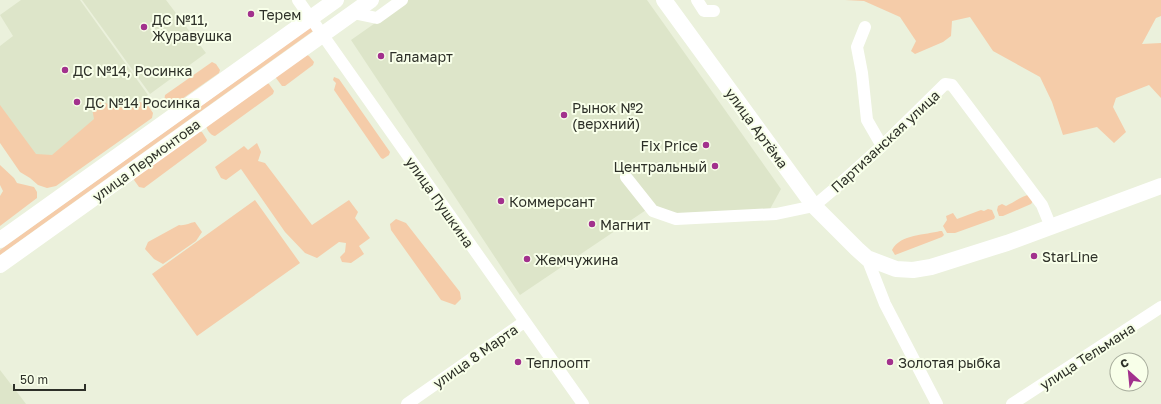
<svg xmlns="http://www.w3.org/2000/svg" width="1161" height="404" font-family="'Golos Text',sans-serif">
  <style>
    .built { fill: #dde5c9 }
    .green { fill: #f5cca9 }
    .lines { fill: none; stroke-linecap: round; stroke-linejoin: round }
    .minor { stroke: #fff; stroke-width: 12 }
    .major { stroke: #fff; stroke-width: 16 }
    .poi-dot { fill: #a2318d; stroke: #f8ffe9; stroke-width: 1.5 }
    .labels { text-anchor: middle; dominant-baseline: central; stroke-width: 4; stroke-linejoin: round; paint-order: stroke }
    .poi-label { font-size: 14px; fill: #2d3028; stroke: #f8ffe9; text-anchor: start }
    .street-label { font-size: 14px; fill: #2d3028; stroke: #f8ffe9 }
  </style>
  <rect width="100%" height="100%" fill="#ebf1dc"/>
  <path class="built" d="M 21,0 L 80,0 L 148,95 L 37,174 L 0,123 L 0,46 L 13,36 L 0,15 Z
    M 82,0 L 166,0 L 206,53 L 150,94 Z
    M 408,0 L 647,0 L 781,189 L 770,209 L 676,214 L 652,206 L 520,295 L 351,40 Z
    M 0,370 L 20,396 L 26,404 L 0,404 Z"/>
  <path class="green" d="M 845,0 L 1161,0 L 1161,16 L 1156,18 L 1142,44 L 1161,43 L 1161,98 L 1149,85 L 1116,98 L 1113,107 L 1126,132 L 1114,143 L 1097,127 L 1063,135 L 1052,102 L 1040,77 L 993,51 L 970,17 L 952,21 L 951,36 L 943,42 L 915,54 L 911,51 L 916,41 L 900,17 L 864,1 Z
    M 311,27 L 313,31 L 0,255 L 0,250 Z
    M 305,54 L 309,56 L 314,62 L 313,65 L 285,86 L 282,86 L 276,78 L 276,74 Z
    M 212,62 L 216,64 L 220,70 L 219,73 L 172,106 L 167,107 L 164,103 L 165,95 Z
    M 334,77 L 339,79 L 390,152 L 389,155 L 383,159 L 381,158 L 334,90 L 336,83 L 333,80 Z
    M 266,82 L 269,84 L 274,91 L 273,94 L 215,136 C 210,135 206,129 206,124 Z
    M 136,101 L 147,104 L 153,113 L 152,118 L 56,186 L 47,188 L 38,185 L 30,178 L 20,172 L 0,143 L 0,105 L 36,154 L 52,155 L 94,119 L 92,108 L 101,102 L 124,108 Z
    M 197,131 L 202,132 L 207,140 L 206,142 L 144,188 L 139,187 L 134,180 L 136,175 Z
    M 257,143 L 261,152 L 258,161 L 265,163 L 312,225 L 349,200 L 358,212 L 355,218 L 370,238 L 359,246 L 364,254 L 351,263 L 342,262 L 340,257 L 345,252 L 346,243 L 339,242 L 317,258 L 305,253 L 285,232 L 241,169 L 226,180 L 221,178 L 215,167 L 244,146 L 248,150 Z
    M 0,165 L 14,178 L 17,183 L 34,187 L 37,192 L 37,198 L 0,226 L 0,196 L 3,191 L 0,185 Z
    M 1031,194 L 1033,201 L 1031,204 L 1003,216 L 999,216 L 997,210 L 998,206 L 1002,204 L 1006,206 C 1015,202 1021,196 1031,194 Z
    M 255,200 L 300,263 L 197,336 L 152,274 Z
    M 988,209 L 992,210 L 995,217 L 994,219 L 955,233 L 947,233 L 943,226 L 947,220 L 946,216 L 953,213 L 957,219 L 981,210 L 984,211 Z
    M 396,219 L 406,223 L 460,292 L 461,299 L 455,305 L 441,300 L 391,230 L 390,224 Z
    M 195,222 L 202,232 L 196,241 L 163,264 L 154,259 L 145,249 L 148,242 L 179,225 C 185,226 189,223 195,222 Z
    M 940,231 L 942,231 L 944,235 L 942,237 L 895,255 L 892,250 C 900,234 926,235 940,231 Z"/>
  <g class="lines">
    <path class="minor" d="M 298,0 L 583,404
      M 697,0 L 704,11 L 714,11
      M 353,13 L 377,18 L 402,0
      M 865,27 L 857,47 L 862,73 L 867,120 L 882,146
      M 626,177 L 653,211 L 676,219 L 776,214 L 814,206 L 833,190 L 882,146 L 945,84 L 952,85 L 1042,205 L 1051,227
      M 867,258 L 885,304 L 937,404
      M 407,404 L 524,322
      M 1012,404 L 1161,307"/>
    <path class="major" d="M 664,0 L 814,206 L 857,249 L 867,258 L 896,269 L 913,270 L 931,267 L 1007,243 L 1161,186
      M 0,240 L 336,0
      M 0,265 L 371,0"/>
  </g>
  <g class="poi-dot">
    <circle cx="251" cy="14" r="4"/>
    <circle cx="144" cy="27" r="4"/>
    <circle cx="381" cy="56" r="4"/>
    <circle cx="65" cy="70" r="4"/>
    <circle cx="77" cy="102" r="4"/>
    <circle cx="564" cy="115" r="4"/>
    <circle cx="706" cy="145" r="4"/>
    <circle cx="715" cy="166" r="4"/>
    <circle cx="501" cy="201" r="4"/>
    <circle cx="592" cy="224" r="4"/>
    <circle cx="1034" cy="256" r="4"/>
    <circle cx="527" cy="259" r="4"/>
    <circle cx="518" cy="362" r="4"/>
    <circle cx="890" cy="362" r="4"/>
  </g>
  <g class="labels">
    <g class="poi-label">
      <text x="259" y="14">Терем</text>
      <text x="152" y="19">ДС №11,<tspan x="152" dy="16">Журавушка</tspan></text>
      <text x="389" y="56">Галамарт</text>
      <text x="73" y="70">ДС №14, Росинка</text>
      <text x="85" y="102">ДС №14 Росинка</text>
      <text x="572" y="107">Рынок №2<tspan x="572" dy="16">(верхний)</tspan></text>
      <text x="698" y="145" text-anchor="end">Fix Price</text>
      <text x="707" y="166" text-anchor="end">Центральный</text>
      <text x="509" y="201">Коммерсант</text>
      <text x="600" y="224">Магнит</text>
      <text x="1042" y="256">StarLine</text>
      <text x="535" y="259">Жемчужина</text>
      <text x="526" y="362">Теплоопт</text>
      <text x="898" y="362">Золотая рыбка</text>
    </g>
    <g class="street-label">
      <text transform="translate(757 128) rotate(54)">улица Артёма</text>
      <text transform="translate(885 141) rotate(-43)">Партизанская улица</text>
      <text transform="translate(146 160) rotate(-36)">улица Лермонтова</text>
      <text transform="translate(440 202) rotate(55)">улица Пушкина</text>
      <text transform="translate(475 356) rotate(-35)">улица 8 Марта</text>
      <text transform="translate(1087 356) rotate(-33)">улица Тельмана</text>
    </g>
  </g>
  <g transform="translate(1129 372) rotate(333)"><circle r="19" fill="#f8ffe9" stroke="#a7ac9c"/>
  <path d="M0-3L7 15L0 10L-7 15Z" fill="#a2318d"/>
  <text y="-6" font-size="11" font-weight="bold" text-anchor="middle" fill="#2d3028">С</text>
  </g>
  <path d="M14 384v6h71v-6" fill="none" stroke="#2d3028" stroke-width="2"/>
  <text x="20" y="384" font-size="12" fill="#2d3028" stroke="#f8ffe9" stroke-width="3" paint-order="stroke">50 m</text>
</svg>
